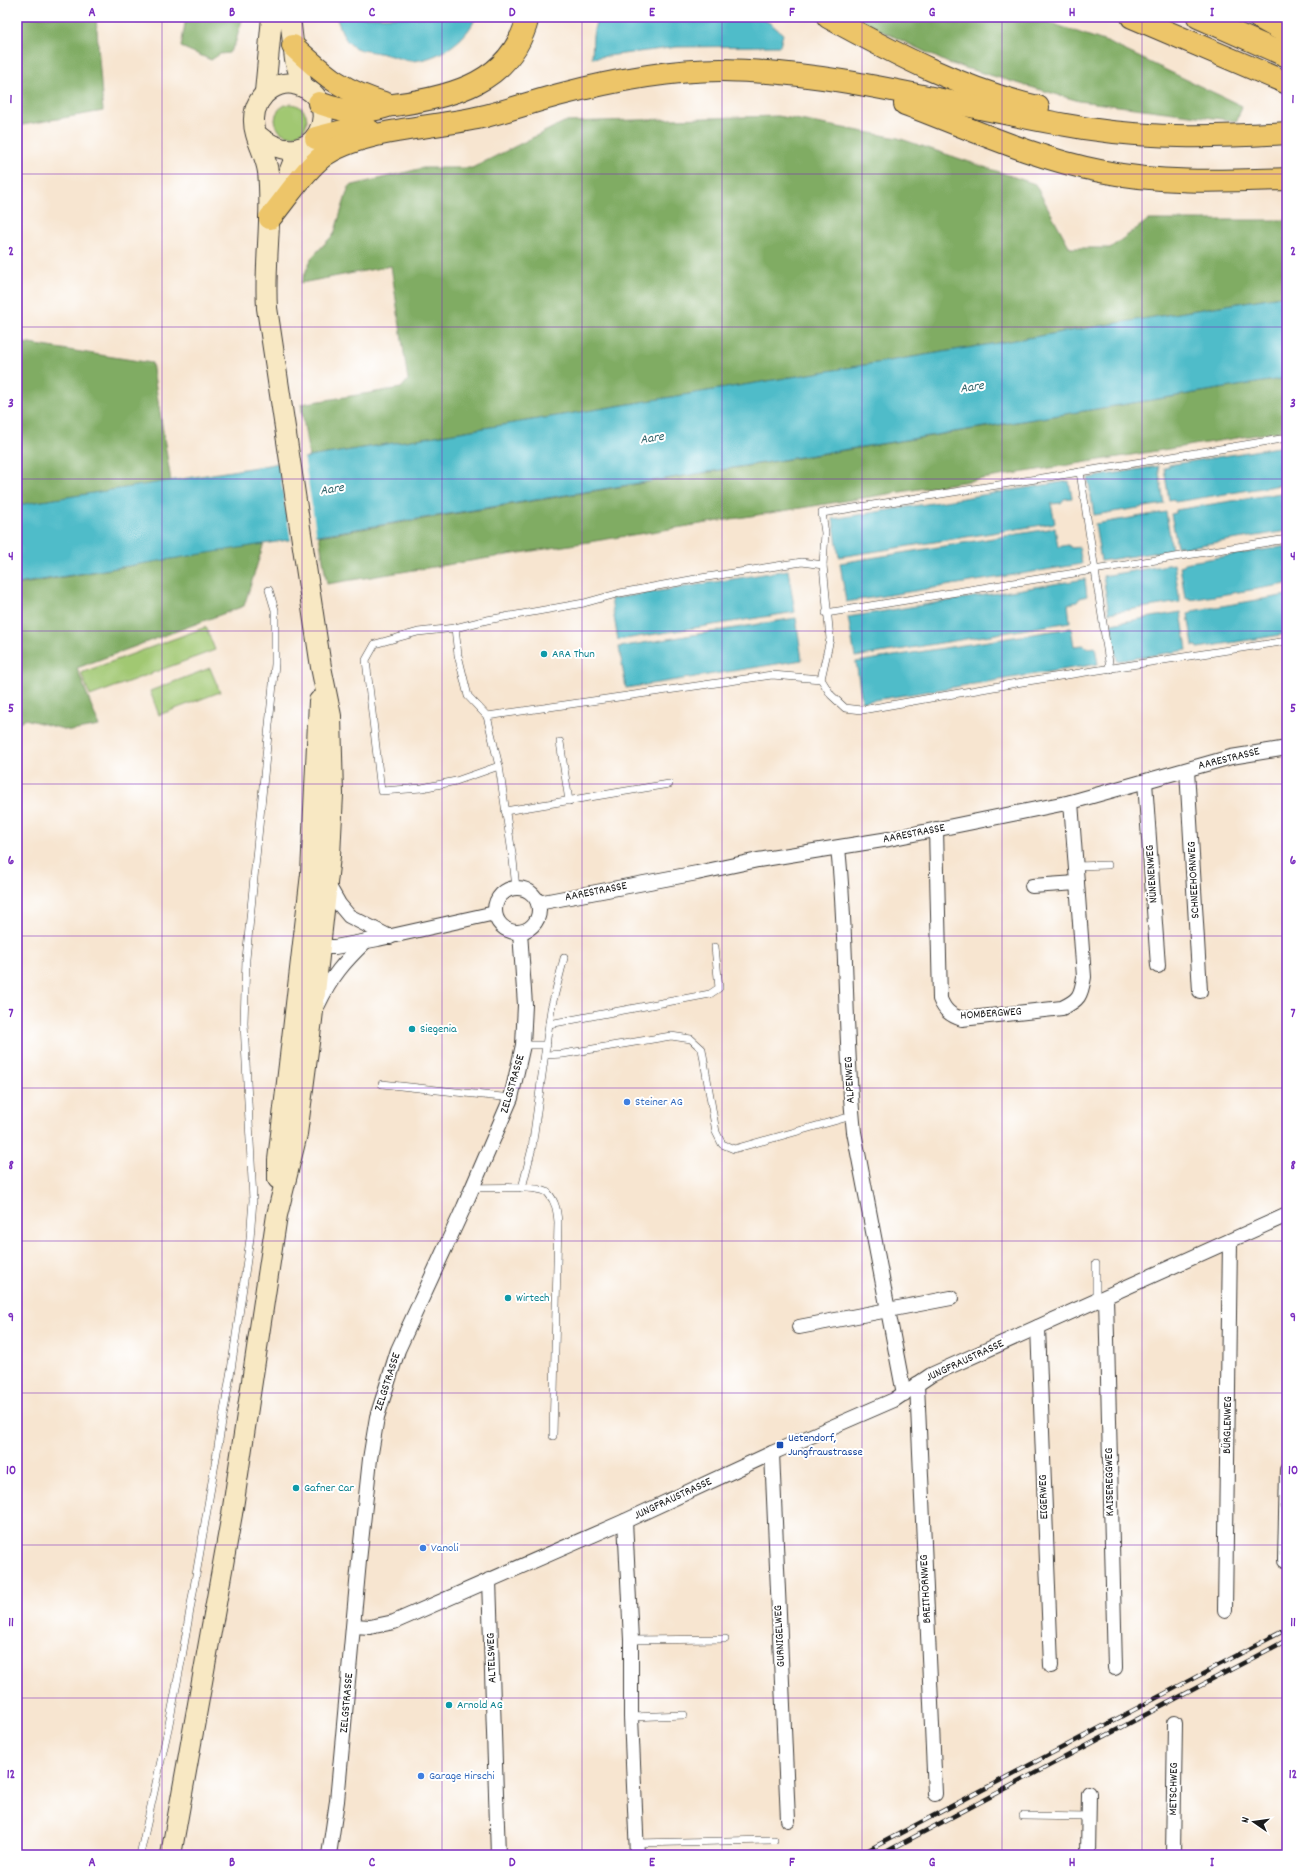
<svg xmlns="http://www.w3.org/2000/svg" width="1304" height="1872" font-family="Dekko,sans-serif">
<rect width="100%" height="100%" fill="#fff"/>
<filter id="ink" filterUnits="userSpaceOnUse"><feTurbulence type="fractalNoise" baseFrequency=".025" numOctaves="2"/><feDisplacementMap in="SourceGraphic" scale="8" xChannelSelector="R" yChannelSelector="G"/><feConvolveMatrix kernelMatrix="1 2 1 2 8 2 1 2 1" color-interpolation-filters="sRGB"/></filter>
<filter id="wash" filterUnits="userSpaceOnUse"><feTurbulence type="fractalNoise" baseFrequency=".012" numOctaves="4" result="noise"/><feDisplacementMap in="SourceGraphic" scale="16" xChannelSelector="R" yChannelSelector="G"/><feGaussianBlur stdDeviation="0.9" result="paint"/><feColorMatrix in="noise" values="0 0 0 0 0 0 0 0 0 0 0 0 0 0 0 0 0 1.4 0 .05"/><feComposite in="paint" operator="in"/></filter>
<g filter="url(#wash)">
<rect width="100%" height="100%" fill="#f7e5d0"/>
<g fill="#a1c872" stroke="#5e7247">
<circle cx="291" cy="120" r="16"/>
<polygon points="206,627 215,650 90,696 81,673"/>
<polygon points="210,668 220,692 159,715 150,691"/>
</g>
<g fill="#80ac64" stroke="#4e6440">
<polygon points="17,17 96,17 103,111 17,126"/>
<polygon points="186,17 243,17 235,44 229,53 220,54 211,60 181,47"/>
<polygon points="853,17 1033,17 1107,42 1242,106 1237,121 1079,101 948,63"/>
<polygon points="778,116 898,138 1035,184 1070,248 1110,248 1148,220 1287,220 1287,295 309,457 301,404 401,388 408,380 391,266 301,283 312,257 334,234 349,186 423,168 472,168 564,122"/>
<polygon points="17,342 152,363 171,481 17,505"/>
<polygon points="1287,378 1287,430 327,584 319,536"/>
<polygon points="264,543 244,606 77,668 99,726 71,731 25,719 17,723 17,585"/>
</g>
<g fill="#4fbcc9" stroke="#366c72">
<path d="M336,17H476C466,41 438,60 411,61C406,61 386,54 379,53C370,51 356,51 350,44C343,38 340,26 336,17Z"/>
<polygon points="597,17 758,17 770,23 783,34 780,46 677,47 592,58 593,35"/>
<polygon points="1287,295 1287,378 17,584 17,505 263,466 309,457"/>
<polygon points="1284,446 1287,466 1287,484 1175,502 1174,499 1169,500 1164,468 1169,467 1169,465"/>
<polygon points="1158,466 1164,504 1094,515 1088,478"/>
<polygon points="1069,481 1072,498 1064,499 1061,503 1051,504 1055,523 839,557 833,519"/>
<polygon points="1287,492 1287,531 1182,548 1181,545 1177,546 1171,514 1176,513 1176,510"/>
<polygon points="1166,512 1172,550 1101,561 1095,524"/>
<polygon points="1055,528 1058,547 1068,545 1072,548 1079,547 1082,564 846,602 840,563"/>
<polygon points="1287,546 1287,584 1190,600 1190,598 1185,598 1180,566 1184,565 1184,563"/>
<polygon points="1174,564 1180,602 1109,613 1103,576"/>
<polygon points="788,570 795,612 618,640 611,599"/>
<polygon points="1085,579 1087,596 1080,598 1077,602 1068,604 1070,622 855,657 848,617"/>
<polygon points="1287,595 1287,634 1198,648 1197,646 1193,646 1188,614 1192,613 1192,611"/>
<polygon points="1181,612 1187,650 1117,661 1111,624"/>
<polygon points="796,618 802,660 626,688 619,647"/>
<polygon points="1071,628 1074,646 1083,645 1088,648 1095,647 1098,664 862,702 856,662"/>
</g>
<polygon fill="#f7e5d0" points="304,456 317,538 291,541 278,461"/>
</g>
<g filter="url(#ink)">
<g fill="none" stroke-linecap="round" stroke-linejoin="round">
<defs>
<g id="lane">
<polyline points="1080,472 1287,438"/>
<polyline points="823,565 825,533 822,513 1080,472 1110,669"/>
<polyline points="826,613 1287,539"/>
<polyline points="455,628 458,655 468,696 487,716 499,766 513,860 516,888"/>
<polyline points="821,679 831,695 845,708 862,710 1028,681 1287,641"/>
<polyline points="487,716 772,675 821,679 830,639 823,565 802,562 701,578 620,593 584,603 487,620 455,628 418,632 375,644 366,660 381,791 422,788 456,781 499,766"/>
<polyline points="560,742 569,801"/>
<polyline points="505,811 669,784"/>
<polyline points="1076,866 1108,865"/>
<polyline points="549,1024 710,994 719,988 715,947"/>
<polyline points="523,1045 547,1045"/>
<polyline points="545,1055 563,1054 671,1036 691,1039 702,1049 716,1132 722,1144 734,1149 852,1116"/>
<polyline points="382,1084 511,1098"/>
<path d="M472,1188C487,1188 540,1185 548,1193C556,1202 557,1211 558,1222L553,1436"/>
<polyline points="522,1188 532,1148 551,1009 564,958"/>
<polyline points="1096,1264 1096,1301"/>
<polyline points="631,1640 725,1639"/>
<polyline points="631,1717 684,1715"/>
<polyline points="1023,1816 1089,1817"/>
<polyline points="637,1843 774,1840"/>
<polyline points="140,1855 168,1729 182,1657 231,1370 250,1239 253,1200 244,1023 246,959 275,664 275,610 269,590"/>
</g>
<g id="street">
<polyline points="1187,770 1200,991"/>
<polyline points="1145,782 1158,966"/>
<path d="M936,829L940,999C945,1011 950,1015 962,1019L1062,1008C1079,1000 1081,996 1084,977L1071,802"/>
<path d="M838,848C848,942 844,1038 854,1132L904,1394"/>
<polyline points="327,883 339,904 349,916 390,937"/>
<polyline points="1032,886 1077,883"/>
<circle cx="517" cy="910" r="22"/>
<polyline points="538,903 697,873 758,860 889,839 1071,802 1231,757 1287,748"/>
<polyline points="311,947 335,947 378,939 495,913"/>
<path d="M318,1005C331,977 344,962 366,941"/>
<polyline points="1106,1297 1115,1668"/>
<polyline points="799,1327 951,1298"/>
<polyline points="1038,1327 1051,1666"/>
<polyline points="917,1384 935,1794"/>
<polyline points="772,1453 788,1820"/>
<polyline points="625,1521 631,1640 631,1717 637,1855"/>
<polyline points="1285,1560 1287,1470"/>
<polyline points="489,1580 498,1855"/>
<polyline points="1225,1610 1230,1241"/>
<polyline points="354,1626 370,1627 394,1622 625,1521 772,1453 894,1400 931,1375 1287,1215"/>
<polyline points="329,1855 337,1801 359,1561 370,1459 377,1417 398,1350 464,1207 511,1098 523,1045 525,1005 520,932"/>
<polyline points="1088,1855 1089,1793"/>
<polyline points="1173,1855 1175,1723"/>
</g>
<g id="secondary">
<polyline points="290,17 295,60 303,87"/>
<polyline points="265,92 272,17"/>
<polyline points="277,203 292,165 300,148"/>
<polyline points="278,1179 278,1160 311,874 319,701"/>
<path d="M171,1855L232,1514L277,1215L297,1134L312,1020L330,856L333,794L331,716L321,667L267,308C264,262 273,217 268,172C266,154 253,137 254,119C254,107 261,95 271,89C279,84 288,82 297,85C350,100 313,183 256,134"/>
</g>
<g id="highway">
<path d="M828,17C895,54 964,90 1038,107"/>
<polyline points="1132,17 1287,83"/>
<polyline points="1198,17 1287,56"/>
<polyline points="1258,17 1287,33"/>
<path d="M293,46C327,77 342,91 387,104"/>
<path d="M319,103C338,110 357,114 376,109C383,108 388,105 394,105C453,97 512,82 528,17"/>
<path d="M905,104C969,128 1033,158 1100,171C1162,184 1224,181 1287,179"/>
<polyline points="316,138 347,130 370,131"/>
<path d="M270,218C286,199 303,172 322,157C359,129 435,128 481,117C507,111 532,102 558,95C611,81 667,70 721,70C846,71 967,110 1090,129C1155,139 1221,137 1287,133"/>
</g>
</defs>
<use href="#lane" stroke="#3d3a37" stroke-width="8"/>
<use href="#street" stroke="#3d3a37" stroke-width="16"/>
<use href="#secondary" stroke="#3d3a37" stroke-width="22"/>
<use href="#highway" stroke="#3d3a37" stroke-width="24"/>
<use href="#lane" stroke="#fff" stroke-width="7"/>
<use href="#street" stroke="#fff" stroke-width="14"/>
<use href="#secondary" stroke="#f8e8c3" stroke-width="20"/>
<use href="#highway" stroke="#edc569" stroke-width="22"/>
<defs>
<g id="rail">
<polyline points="859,1855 1287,1629"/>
<polyline points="880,1855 1287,1640"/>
</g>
</defs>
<use href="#rail" stroke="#1c1c1c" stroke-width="4.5"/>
<use href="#rail" stroke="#fff" stroke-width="3" stroke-dasharray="9" stroke-linecap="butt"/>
</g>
</g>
<path fill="none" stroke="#7b2cbf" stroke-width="1" stroke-opacity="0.55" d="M162,17V1855M302,17V1855M442,17V1855M582,17V1855M722,17V1855M862,17V1855M1002,17V1855M1142,17V1855M17,174H1287M17,327H1287M17,479H1287M17,631H1287M17,784H1287M17,936H1287M17,1088H1287M17,1241H1287M17,1393H1287M17,1545H1287M17,1698H1287"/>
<g fill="#0f9aa8" stroke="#fff" stroke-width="1.5">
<circle cx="544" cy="654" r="4"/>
<circle cx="412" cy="1029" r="4"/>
<circle cx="508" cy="1298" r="4"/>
<circle cx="296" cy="1488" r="4"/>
<circle cx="449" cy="1705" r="4"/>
</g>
<g fill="#3f7fe0" stroke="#fff" stroke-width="1.5">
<circle cx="627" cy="1102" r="4"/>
<circle cx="423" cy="1548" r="4"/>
<circle cx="421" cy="1776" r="4"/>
</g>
<rect fill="#1a4fb4" stroke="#fff" stroke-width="1.5" x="776" y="1441" width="8" height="8" rx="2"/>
<g text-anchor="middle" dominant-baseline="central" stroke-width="4" stroke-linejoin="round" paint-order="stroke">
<g font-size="12" fill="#0d838f" stroke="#fff" text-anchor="start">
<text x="552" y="654">ARA Thun</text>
<text x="420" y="1029">Siegenia</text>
<text x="516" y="1298">Wirtech</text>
<text x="304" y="1488">Gafner Car</text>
<text x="457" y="1705">Arnold AG</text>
</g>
<g font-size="12" fill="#1c1c1c" stroke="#fff">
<text transform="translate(1229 759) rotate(-14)">AARESTRASSE</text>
<text transform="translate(914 834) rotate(-11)">AARESTRASSE</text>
<text transform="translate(1152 874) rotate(-94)">NÜNENENWEG</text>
<text transform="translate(1194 880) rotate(-93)">SCHNEEHORNWEG</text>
<text transform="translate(596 892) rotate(-11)">AARESTRASSE</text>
<text transform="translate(991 1014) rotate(-4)">HOMBERGWEG</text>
<text transform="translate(850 1080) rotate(-93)">ALPENWEG</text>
<text transform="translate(513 1084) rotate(-74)">ZELGSTRASSE</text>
<text transform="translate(965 1361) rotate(-25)">JUNGFRAUSTRASSE</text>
<text transform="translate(388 1382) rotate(-72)">ZELGSTRASSE</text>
<text transform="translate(1228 1425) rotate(-89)">BÜRGLENWEG</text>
<text transform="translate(1110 1482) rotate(-91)">KAISEREGGWEG</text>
<text transform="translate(1044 1497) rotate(-92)">EIGERWEG</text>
<text transform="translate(673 1499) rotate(-25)">JUNGFRAUSTRASSE</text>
<text transform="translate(926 1589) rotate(-93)">BREITHORNWEG</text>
<text transform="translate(780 1636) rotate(-93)">GURNIGELWEG</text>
<text transform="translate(492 1658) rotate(-92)">ALTELSWEG</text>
<text transform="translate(347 1703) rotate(-85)">ZELGSTRASSE</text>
<text transform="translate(1174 1789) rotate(-89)">METSCHWEG</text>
</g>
<g font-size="12" fill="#366cbe" stroke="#fff" text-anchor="start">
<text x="635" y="1102">Steiner AG</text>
<text x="431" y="1548">Vanoli</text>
<text x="429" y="1776">Garage Hirschi</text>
</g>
<g font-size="12" fill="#164399" stroke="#fff" text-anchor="start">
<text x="788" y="1438">Uetendorf,<tspan x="788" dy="14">Jungfraustrasse</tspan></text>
</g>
<g font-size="13" font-style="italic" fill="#33646a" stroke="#fff">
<text transform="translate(972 388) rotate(-9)">Aare</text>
<text transform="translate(652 439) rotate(-9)">Aare</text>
<text transform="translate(332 490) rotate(-9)">Aare</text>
</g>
</g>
<rect width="1304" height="1872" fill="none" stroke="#fff" stroke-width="44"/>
<g transform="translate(1254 1822) rotate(283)" stroke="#ffffff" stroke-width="3" paint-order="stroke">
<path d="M0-3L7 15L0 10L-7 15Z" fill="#1c1c1c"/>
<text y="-6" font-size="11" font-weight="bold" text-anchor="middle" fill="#1c1c1c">N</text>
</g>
<rect x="22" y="22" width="1260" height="1828" fill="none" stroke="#7b2cbf" stroke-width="1.5"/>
<g font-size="13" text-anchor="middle" font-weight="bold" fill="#7b2cbf">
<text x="92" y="16">A</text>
<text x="232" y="16">B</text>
<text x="372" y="16">C</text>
<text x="512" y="16">D</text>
<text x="652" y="16">E</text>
<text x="792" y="16">F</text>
<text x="932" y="16">G</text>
<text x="1072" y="16">H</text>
<text x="1212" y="16">I</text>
<text x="11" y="103">1</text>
<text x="1293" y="103">1</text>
<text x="11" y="255">2</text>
<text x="1293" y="255">2</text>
<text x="11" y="407">3</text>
<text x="1293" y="407">3</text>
<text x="11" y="560">4</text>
<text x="1293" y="560">4</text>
<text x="11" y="712">5</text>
<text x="1293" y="712">5</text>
<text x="11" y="864">6</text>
<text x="1293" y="864">6</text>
<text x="11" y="1017">7</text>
<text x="1293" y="1017">7</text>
<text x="11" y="1169">8</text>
<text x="1293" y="1169">8</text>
<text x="11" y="1321">9</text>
<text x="1293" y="1321">9</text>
<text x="11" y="1474">10</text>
<text x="1293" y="1474">10</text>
<text x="11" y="1626">11</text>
<text x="1293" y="1626">11</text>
<text x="11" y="1778">12</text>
<text x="1293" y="1778">12</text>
<text x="92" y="1866">A</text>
<text x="232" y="1866">B</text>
<text x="372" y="1866">C</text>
<text x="512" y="1866">D</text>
<text x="652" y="1866">E</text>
<text x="792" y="1866">F</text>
<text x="932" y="1866">G</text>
<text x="1072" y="1866">H</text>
<text x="1212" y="1866">I</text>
</g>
</svg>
